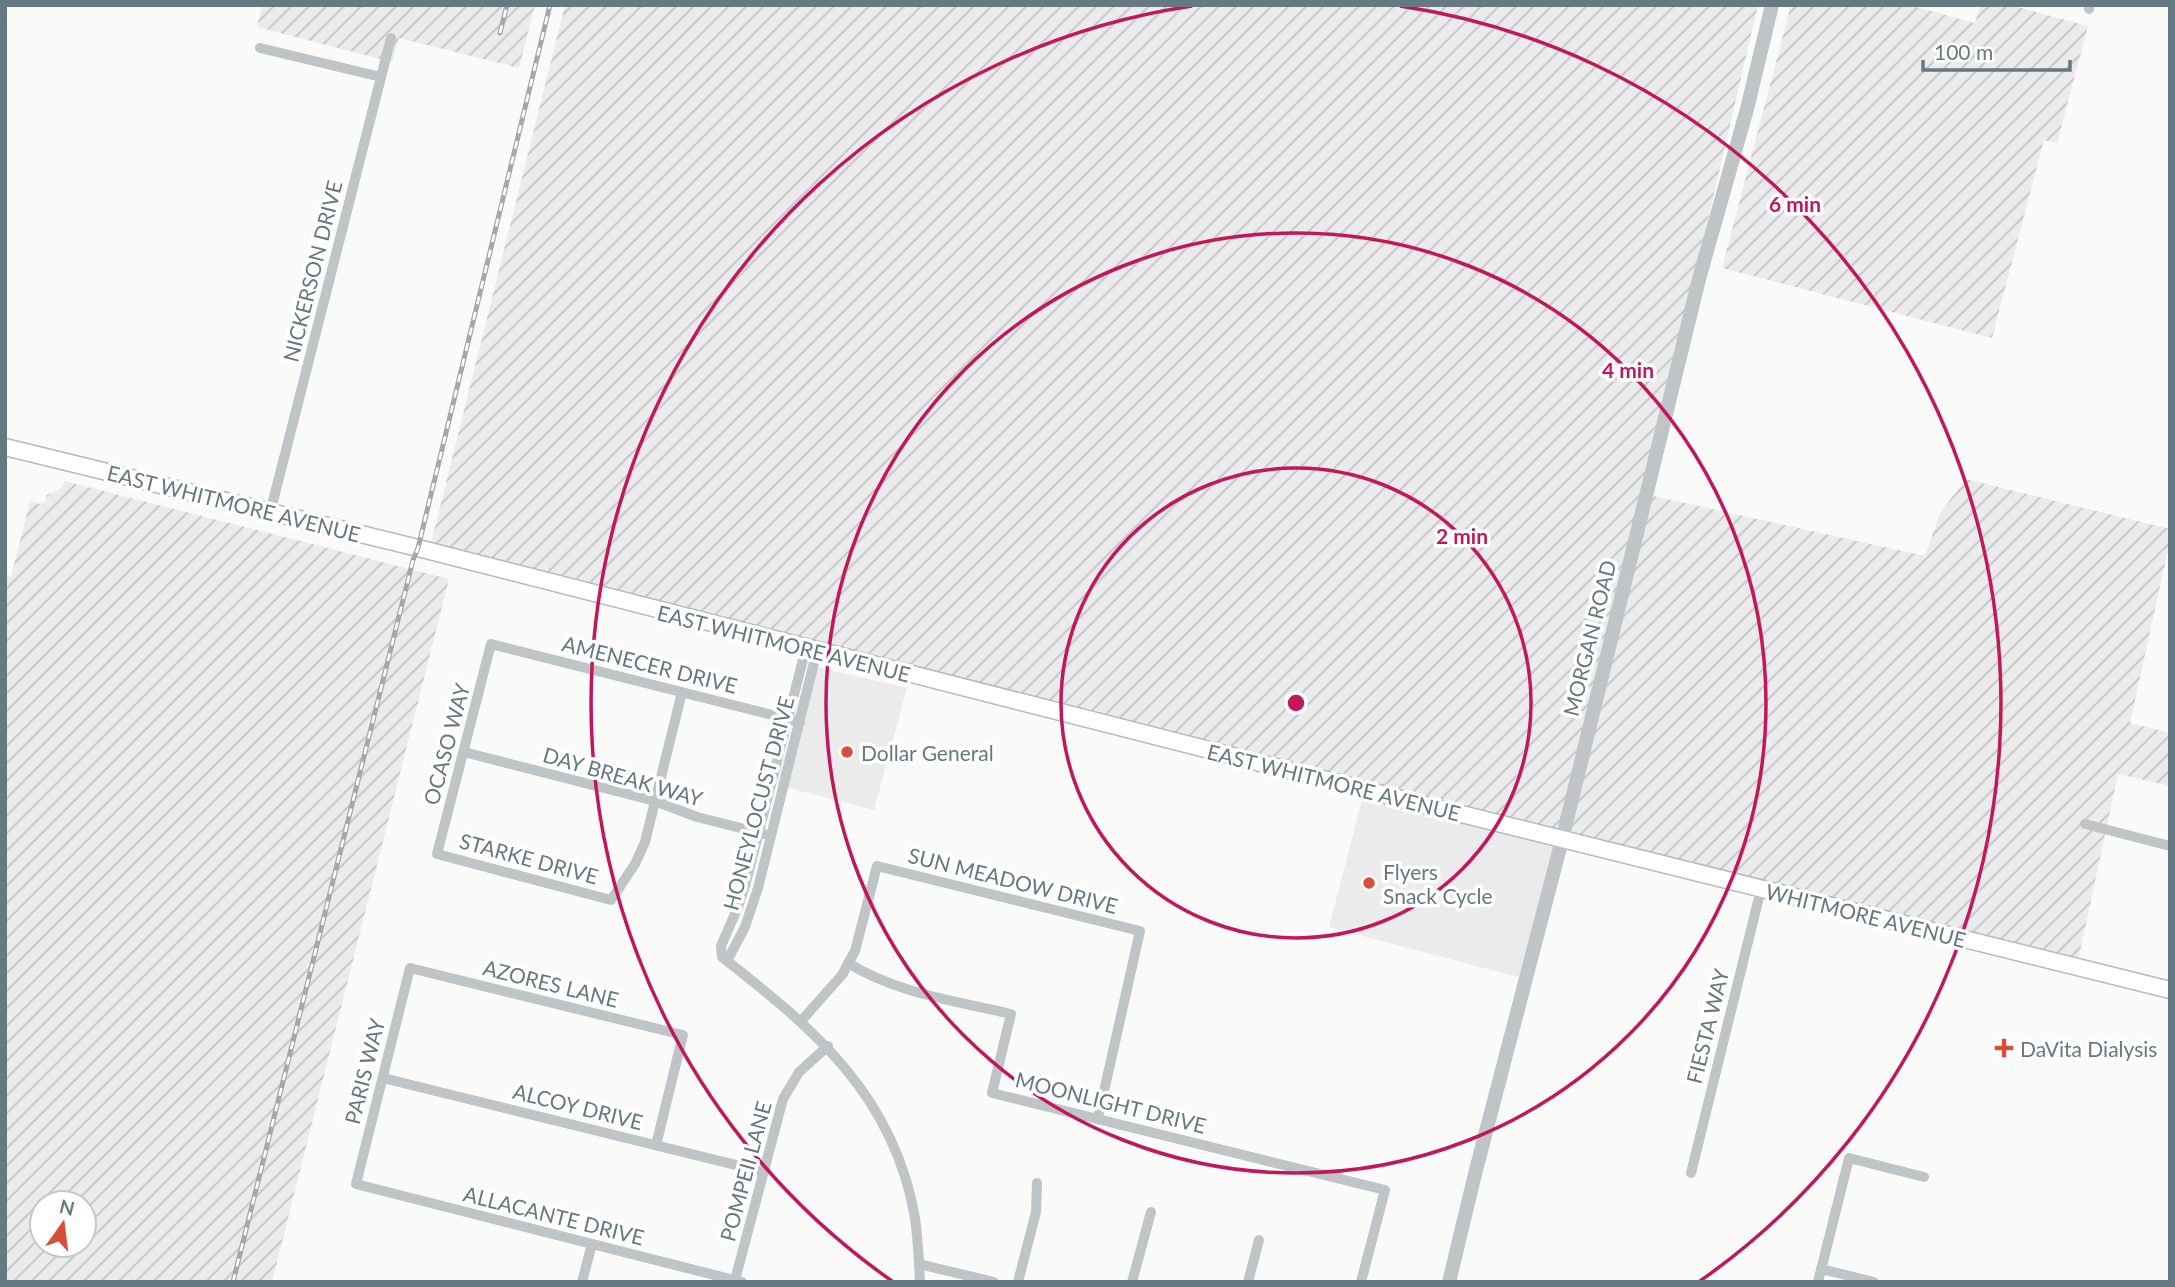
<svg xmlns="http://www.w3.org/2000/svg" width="2175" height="1287" font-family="Lato,sans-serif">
<defs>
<pattern id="industrial-furrows" width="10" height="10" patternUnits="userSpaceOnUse" patternTransform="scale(1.75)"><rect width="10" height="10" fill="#ebebeb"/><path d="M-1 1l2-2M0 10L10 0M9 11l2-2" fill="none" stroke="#c2c3c4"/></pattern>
</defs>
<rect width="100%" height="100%" fill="#fafaf8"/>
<g fill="#ebebeb">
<polygon points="808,665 907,688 874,810 777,785"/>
<polygon points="1363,796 1554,845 1525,979 1329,927"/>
</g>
<g fill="url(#industrial-furrows)" fill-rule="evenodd">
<polygon points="262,5 535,5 519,68 399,38 392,62 257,27"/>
<polygon points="565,5 1758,5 1644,494 1925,556 1940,513 1966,479 2170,529 2170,541 2130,723 2170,733 2170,786 2118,774 2076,970 985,694 431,543"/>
<polygon points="1791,5 1909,5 1975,23 1980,5 2010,5 2088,26 2057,143 2044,140 1992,338 1722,268"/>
<path d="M64,481L449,579L272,1282H5V575L11,576L30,501L40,504L45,502L47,495L62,488ZM84,1203V1245H42V1203Z"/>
</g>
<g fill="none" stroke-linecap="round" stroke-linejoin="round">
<defs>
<polyline id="secondary" points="5,447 418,548 1421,804 2170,990"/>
</defs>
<use href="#secondary" stroke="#b4babe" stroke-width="19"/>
<g stroke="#bfc4c7" stroke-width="10">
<polyline points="2089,9 2090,5"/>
<polyline points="260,48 381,77"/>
<polyline points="270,513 391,38"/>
<path d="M806,648L745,886L738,907L721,946L722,957C814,1029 894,1095 915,1218C918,1239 919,1260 920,1282"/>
<polyline points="682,692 645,842 635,864 611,900 437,854 491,644 800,722"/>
<polyline points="464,752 655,801 697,817 764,834"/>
<polyline points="2085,824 2170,846"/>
<polyline points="727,961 745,927 758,888 817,651"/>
<path d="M848,963C896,993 956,1001 1011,1014L992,1093L1385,1190L1361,1282"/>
<polyline points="801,1021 842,975 855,951 877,866 1140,931 1098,1118"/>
<polyline points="383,1078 764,1172"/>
<polyline points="656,1145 683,1035 410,968 356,1184 742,1282"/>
<polyline points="1691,1173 1761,889"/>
<polyline points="919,1264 994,1282"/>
<polyline points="1821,1269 1874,1282"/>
<polyline points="735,1280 783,1099 799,1072 828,1046"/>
<polyline points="582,1282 592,1244"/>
<polyline points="1018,1282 1036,1212 1037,1183"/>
<polyline points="1132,1282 1151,1212"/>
<polyline points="1248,1282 1259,1240"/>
<polyline points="1818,1282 1849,1158 1924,1177"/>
</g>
<polyline stroke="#bfc4c7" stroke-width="14" points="1449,1282 1475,1174 1562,840 1699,279 1747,109 1772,5"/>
<use href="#secondary" stroke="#fff" stroke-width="16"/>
<defs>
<g id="rail">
<polyline points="500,33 507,5"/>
<polyline points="233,1282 413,560 418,548 550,5"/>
</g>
</defs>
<use href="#rail" stroke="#a1a9ae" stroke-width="5"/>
<use href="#rail" stroke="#fff" stroke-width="2.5" stroke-dasharray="8" stroke-linecap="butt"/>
</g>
<g fill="none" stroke="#c2185b" stroke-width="3.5">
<circle cx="1296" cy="703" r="235"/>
<circle cx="1296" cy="703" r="470"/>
<path d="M892 1281A705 705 0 0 1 1192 6M1400 6A705 705 0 0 1 1700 1281"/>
</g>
<g fill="#d74e3a" stroke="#fff" stroke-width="2.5">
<circle cx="847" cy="752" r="7"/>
<circle cx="1369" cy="883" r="7"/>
<path d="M2000.5 1037.5h7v7h7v7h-7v7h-7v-7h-7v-7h7z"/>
</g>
<g text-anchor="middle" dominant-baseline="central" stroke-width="7" stroke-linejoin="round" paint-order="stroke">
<g font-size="21" fill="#667881" stroke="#fff">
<text transform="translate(312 271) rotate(-76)">NICKERSON DRIVE</text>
<text transform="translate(234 503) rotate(14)">EAST WHITMORE AVENUE</text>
<text transform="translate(1589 638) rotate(-76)">MORGAN ROAD</text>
<text transform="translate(784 643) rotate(14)">EAST WHITMORE AVENUE</text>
<text transform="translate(650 664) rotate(14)">AMENECER DRIVE</text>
<text transform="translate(446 744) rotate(-75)">OCASO WAY</text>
<text transform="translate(623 776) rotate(16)">DAY BREAK WAY</text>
<text transform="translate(1334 782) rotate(14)">EAST WHITMORE AVENUE</text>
<text transform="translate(758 803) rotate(-75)">HONEYLOCUST DRIVE</text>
<text transform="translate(529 858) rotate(15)">STARKE DRIVE</text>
<text transform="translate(1013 880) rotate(14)">SUN MEADOW DRIVE</text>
<text transform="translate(1866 915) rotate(14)">WHITMORE AVENUE</text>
<text transform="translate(551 983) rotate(14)">AZORES LANE</text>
<text transform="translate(1707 1026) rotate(-76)">FIESTA WAY</text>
<text transform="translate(364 1071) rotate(-76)">PARIS WAY</text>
<text transform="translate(1111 1102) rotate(14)">MOONLIGHT DRIVE</text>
<text transform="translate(578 1106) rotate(14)">ALCOY DRIVE</text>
<text transform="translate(745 1171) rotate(-75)">POMPEII LANE</text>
<text transform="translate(554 1215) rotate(14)">ALLACANTE DRIVE</text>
</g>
<g font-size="21" fill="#667881" stroke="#fff" text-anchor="start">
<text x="861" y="752">Dollar General</text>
<text x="1383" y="871">Flyers<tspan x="1383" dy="24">Snack Cycle</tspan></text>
<text x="2020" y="1048">DaVita Dialysis</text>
</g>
</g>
<circle cx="1296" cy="703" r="10" fill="#c2185b" stroke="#fff" stroke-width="3.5"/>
<g font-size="21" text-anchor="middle" font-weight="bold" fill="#c2185b" stroke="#fff" stroke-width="7" stroke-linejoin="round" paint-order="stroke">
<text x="1795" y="212">6 min</text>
<text x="1628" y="378">4 min</text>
<text x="1462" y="544">2 min</text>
</g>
<rect width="2175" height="1287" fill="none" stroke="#667881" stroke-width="14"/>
<g transform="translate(63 1224) rotate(14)"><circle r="33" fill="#ffffff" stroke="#c2c9cd" stroke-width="2"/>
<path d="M0-5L12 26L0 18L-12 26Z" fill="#d74e3a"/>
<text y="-10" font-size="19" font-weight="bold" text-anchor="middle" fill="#667881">N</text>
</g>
<path d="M1923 60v10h147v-10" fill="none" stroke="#667881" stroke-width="3.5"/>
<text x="1934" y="60" font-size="21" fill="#667881" stroke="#ffffff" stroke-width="5" paint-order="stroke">100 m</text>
</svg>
